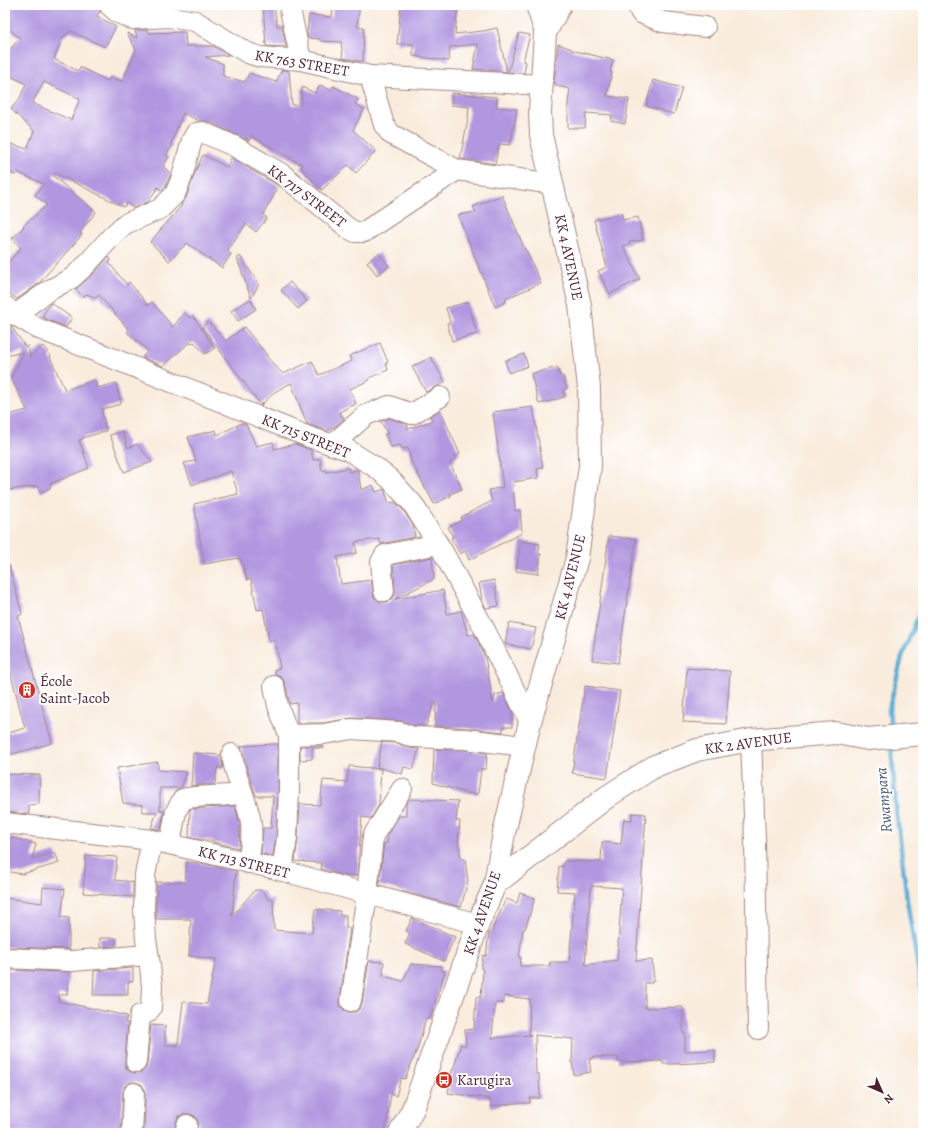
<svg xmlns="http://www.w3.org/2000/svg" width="928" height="1138" font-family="Alegreya,serif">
<rect width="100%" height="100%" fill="#fff"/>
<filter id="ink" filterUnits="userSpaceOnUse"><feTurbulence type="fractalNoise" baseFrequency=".025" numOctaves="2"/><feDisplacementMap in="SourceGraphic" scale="8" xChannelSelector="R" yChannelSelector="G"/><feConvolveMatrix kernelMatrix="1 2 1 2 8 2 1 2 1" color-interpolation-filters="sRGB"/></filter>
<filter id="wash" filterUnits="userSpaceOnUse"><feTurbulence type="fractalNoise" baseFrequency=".012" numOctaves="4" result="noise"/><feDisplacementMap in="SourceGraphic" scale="16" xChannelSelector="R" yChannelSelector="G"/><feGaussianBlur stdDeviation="0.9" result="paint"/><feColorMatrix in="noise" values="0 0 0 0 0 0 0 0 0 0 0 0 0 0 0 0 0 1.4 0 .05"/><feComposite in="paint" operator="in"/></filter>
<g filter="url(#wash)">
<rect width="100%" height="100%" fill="#f9ecdd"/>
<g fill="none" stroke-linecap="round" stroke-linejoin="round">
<g stroke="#59acd4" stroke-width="4.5">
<polyline points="891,730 889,709 902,657 923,604"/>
<polyline points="891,742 896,807 907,900 923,998"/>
</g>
</g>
<g id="blocks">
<g fill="#b196e0" fill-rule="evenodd">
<path d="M5,5H98L100,11L97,16L116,27L105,47L71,31L63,37L54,59L78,71L80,67L108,81L110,77L122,81L136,50L127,33L137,38L135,30H147L149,33L185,32L186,46H213L229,55L205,57L223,64V76L245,82L249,73L276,82L282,70L289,71L292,105H301L302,87L315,93L320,85L331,90L333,86L358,99L355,104L364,109L353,130L376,151L356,173L348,165L322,190L301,168L303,165L251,136L249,141L207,121H199L183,113L171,144L173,145L166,155L169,157L163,166L171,174L165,187L162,191L158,187L148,202L134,208L126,203L124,207L55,173L53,176L96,212L84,227L80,233L82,235L37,285L17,299L5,290V266L21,248L12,238L24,227L23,226L47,205L35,195L44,184L17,172L16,175L5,171V142L27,149L34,131L11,109L20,98L26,84L5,73V55L20,38L5,26ZM44,82L80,99L71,120L32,103Z"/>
<polygon points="263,5 274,5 277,26 282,26 286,47 266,46"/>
<polygon points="333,5 360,5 357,25 358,27 364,27 363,61 357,61 343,58 341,42 320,41 320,39 308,38 307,33 309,15 332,17"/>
<polygon points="401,5 458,5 455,34 483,31 497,28 507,72 473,69 478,44 450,47 449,61 413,56 413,44 397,44"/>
<polygon points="519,33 530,35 523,61 526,62 524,73 508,72"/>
<polygon points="558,44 572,49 571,50 613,60 610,72 612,72 607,96 629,99 625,124 611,121 612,115 586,113 585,128 568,128 568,102 570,89 556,86 556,84 554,83"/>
<polygon points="653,80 682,88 674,114 646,106"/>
<polygon points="452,93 497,97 496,107 517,109 510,145 499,144 495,164 460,159 468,119 469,107 451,105"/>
<polygon points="203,155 227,167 231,158 279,186 263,215 267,218 256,232 246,224 227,251 231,254 222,268 187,243 169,261 150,242 182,205 181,204 186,198 196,170"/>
<polygon points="502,195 525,250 526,250 541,283 505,299 506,302 495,307 458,215 476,212 473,207"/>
<polygon points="621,213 623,220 638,217 643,240 629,242 630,244 623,246 640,279 610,294 598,271 607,267 594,220"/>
<polygon points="379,253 389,266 377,275 367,262"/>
<polygon points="240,256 259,284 251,298 237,258"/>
<polygon points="109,257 111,260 109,263 127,285 129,282 148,305 152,302 173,327 184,313 190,318 193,316 215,348 205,354 194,342 191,344 190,342 163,366 143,358 143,356 148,351 127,332 129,330 99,295 96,298 87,294 83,297 76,289 93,274"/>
<polygon points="290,282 307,301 298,309 281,290"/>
<polygon points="250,299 256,309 238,321 231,311"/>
<polygon points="468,302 477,334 452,341 447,323 450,322 446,308"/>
<polygon points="51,303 72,318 66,327 48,320 42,316"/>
<polygon points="5,321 11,326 26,348 28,345 30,357 43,346 51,356 50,357 65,390 95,380 97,388 116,383 121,404 102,409 103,412 102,412 106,431 82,438 83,439 79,440 89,468 50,484 51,487 41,493 38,486 7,490 5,477 5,416 27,410 11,378 24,352 5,356"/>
<polygon points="208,322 226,341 244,327 267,355 266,356 283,374 312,361 319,375 352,361 349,356 380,343 388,362 386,363 388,370 369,378 370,380 350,389 356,404 339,412 344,419 336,426 327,431 307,424 291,383 276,391 261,405 202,327"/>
<polygon points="524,354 528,366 509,373 505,361"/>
<polygon points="431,357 445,382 426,392 412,367"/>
<polygon points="557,367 560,376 563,376 567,389 563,390 565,397 539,404 531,374"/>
<polygon points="533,407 543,468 537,469 538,478 513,482 515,511 520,510 522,533 469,560 465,551 460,554 451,538 453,537 448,527 462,520 461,517 492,501 489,490 503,487 493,412"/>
<polygon points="440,410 460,454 454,457 456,460 450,463 462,489 450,494 451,496 434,504 411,461 408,448 402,449 400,445 391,447 385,434 388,434 381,422 389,418 407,424 408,429 432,421 430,416"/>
<polygon points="242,423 246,424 256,446 273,442 274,449 295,444 311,450 313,460 320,459 322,471 326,470 326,472 349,468 349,472 358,470 361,490 373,485 376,492 384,489 389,503 395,502 403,510 413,525 415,537 381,544 379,539 355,542 357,553 337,557 341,584 371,580 374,597 380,602 386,602 391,600 395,595 395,590 393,565 432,557 434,579 395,599 443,590 447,614 461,611 468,635 474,634 476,637 485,657 493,703 495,695 503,693 512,711 512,727 503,727 503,732 466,728 435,726 436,702 434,702 426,726 415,726 400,721 352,718 323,723 297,723 297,703 290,704 285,683 282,678 276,675 274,670 280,668 275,640 269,641 263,609 257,610 251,579 247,580 240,558 204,564 194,504 238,494 231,471 192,485 184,463 196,461 188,437 216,430 217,435"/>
<polygon points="122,431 128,448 137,444 152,462 124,472 110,435"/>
<polygon points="609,536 636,539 618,663 592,660"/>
<polygon points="521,541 540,544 538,554 541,554 538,574 516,571"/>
<polygon points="9,565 22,614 18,616 52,743 5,756 5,734 25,728 5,652 5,566"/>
<polygon points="494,580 499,606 486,608 482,600 479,583"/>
<polygon points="509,623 536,628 531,649 505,644"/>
<polygon points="687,668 730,671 726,724 683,722"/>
<polygon points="585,686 620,691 607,778 572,773"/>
<polygon points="382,742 397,743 409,748 419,749 413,769 404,767 402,774 377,767"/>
<polygon points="274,744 278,744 278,790 276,837 273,856 261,854 263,828 271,828 273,796 256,796 248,772 241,746"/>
<polygon points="300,746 323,746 323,748 312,748 312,759 300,760"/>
<polygon points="434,749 464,750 487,753 486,769 481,769 478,794 466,793 433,783"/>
<polygon points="193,753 221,755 223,768 217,768 215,784 191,786"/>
<polygon points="158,762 158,770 187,772 181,788 160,788 160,810 164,811 161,830 151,828 157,812 142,812 143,805 123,803 117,768"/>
<polygon points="349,766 381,769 379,805 371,818 362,817 357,876 340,875 321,869 322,863 295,861 298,838 300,804 320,805 323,780 347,782"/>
<polygon points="5,774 40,775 39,804 29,805 29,814 5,812"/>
<polygon points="410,799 458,801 456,821 460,821 458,841 461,859 465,859 468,881 461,907 379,885 384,843 387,843 388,834 399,816 406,816 406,804"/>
<polygon points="235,806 240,824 239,848 213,842 213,840 202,840 189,837 190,809"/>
<path d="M632,813L646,814L636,961L652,960L654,981H652V983H645V1008L683,1007V1033H685V1051L715,1050V1062L673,1064H663V1061L618,1062V1057H592V1059H589L591,1072L574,1075L572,1062L573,1039L535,1035L536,1074H539L540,1098H530V1103H514L491,1107L490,1099L448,1093L452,1070H453L461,1044L466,1046L465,1030L474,1029L476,997H481L483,970L481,969L483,955L486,956L489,932H491L506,899L517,903L520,893L535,898L525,929H523L519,958H521L520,966H550V962H569L575,892L557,891L559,866L563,867L564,861L601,862L602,842L621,844L624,819L632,820ZM591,886L622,888L617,960L585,965ZM504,996L530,999L529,1034L531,1035L492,1038L495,1003H504Z"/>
<polygon points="5,836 36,844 32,859 55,852 59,863 22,874 5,871"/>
<polygon points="86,855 117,857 115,880 133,882 133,897 83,893"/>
<polygon points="187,862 205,864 236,871 232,916 255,890 260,890 264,892 268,899 273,899 274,930 312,933 315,909 340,911 339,915 346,915 346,928 350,928 340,1000 340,1006 344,1010 349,1012 356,1012 360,1008 362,1003 369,961 384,962 383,976 403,981 411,964 442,966 440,970 445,971 430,1019 426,1018 418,1047 405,1079 401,1078 396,1096 391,1094 385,1133 197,1133 198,1121 195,1116 189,1114 183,1114 178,1117 176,1122 174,1133 144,1133 145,1093 144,1088 141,1084 134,1082 129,1083 125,1086 123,1092 121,1133 91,1132 91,1133 5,1133 8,1108 6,1108 6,1102 5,1102 5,970 69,972 67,995 59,995 58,1001 127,1016 125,1023 128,1023 125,1061 125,1067 129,1071 135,1073 141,1072 146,1068 147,1063 151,1025 165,1026 165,1045 178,1045 183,1002 207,1004 216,959 189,956 191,919 156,919 156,882 185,882"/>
<polygon points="43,887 65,889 61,917 69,918 69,949 5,947 5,898 42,903"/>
<polygon points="412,918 455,937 444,961 405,944 410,933 406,931"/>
<polygon points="100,938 116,938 116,946 100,947"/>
<polygon points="133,968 133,981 128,982 128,995 93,995 94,971"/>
</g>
</g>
</g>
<g filter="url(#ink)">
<use href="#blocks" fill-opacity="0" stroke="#a28684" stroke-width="1"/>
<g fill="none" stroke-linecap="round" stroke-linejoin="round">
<defs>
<g id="minor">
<polyline points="109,5 118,13 132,19 169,17 195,21 234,45 248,53 260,57 301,60 370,76 542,85"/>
<polyline points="289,5 301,60"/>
<polyline points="536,5 545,33"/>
<polyline points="637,5 641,13 663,22 705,27"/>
<polyline points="370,76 384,125 391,134 457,170"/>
<polyline points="5,306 15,315 37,328 309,437 348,450 375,467 390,479 412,503 443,552 486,632 530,722"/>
<polyline points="15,315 48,291 72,278 85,266 113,235 125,224 160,209 175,194 182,177 192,140 196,133 202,132 234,146 282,174 348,228 355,232 364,232 457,170 553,184"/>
<polyline points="332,445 366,415 389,406 412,414 440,397"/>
<polyline points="384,591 381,562 385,555 438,544"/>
<polyline points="274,686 278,706 289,735 289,790 287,838 282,871"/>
<polyline points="289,735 324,734 351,729 399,732 413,737 465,739 524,746"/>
<polyline points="751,740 755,840 758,1029"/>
<path d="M232,754C234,774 243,791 248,810C254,827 251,846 248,863"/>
<polyline points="5,823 152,840 272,868 478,924"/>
<path d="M170,844L176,811L183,799C202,794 222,798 242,793"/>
<polyline points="5,958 72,961 148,955"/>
<polyline points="351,1001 367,894 373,836 402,789"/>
<polyline points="136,1062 140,1015 147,1013 151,1008 152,987 150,965 146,939 144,910 145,875 152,840"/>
<polyline points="132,1133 134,1093"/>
<polyline points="185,1133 187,1125"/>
</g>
<g id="major">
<polyline points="495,884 608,796 655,766 697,750 751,740 836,733 868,739 923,734"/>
<polyline points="400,1133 413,1109 478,924 495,884 504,833 530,722 577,558 590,466 589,388 580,305 541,135 540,112 545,33 560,5"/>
</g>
</defs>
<use href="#minor" stroke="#a28684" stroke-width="22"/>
<use href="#major" stroke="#a28684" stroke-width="24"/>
<use href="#minor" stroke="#fff" stroke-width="20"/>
<use href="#major" stroke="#fff" stroke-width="22"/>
</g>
</g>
<defs>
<symbol id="building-disc" viewBox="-11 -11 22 22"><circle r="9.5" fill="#c8321e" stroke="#fff"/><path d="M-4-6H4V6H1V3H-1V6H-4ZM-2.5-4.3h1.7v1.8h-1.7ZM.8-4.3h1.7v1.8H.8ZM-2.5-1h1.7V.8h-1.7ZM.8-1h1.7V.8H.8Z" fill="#fff"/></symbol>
<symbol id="bus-disc" viewBox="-11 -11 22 22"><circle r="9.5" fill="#c8321e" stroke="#fff"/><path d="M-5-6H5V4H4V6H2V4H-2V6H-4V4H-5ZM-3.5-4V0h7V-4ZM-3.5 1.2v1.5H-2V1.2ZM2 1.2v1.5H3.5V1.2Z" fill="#fff"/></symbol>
</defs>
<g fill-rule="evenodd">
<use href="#building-disc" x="17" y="680" width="20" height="20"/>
<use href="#bus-disc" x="434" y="1070" width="20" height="20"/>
</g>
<g text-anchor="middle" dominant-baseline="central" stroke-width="4" stroke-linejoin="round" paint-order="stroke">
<g font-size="15" fill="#4a1f2b" stroke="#fff">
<text transform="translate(302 63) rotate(10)">KK 763 STREET</text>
<text transform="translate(307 196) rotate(37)">KK 717 STREET</text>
<text transform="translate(569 257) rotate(78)">KK 4 AVENUE</text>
<text transform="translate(306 436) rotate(22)">KK 715 STREET</text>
<text transform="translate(570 577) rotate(-76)">KK 4 AVENUE</text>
<text transform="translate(748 743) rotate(-8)">KK 2 AVENUE</text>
<text transform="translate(244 862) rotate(14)">KK 713 STREET</text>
<text transform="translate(482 913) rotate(-71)">KK 4 AVENUE</text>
</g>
<g font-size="15" fill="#4a1f2b" stroke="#fff" text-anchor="start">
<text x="40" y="681">École<tspan x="40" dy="17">Saint-Jacob</tspan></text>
<text x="457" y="1080">Karugira</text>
</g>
<g font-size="16" font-style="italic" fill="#515e77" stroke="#fff">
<text transform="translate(884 800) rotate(-95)">Rwampara</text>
</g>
</g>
<rect width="928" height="1138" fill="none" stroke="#fff" stroke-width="20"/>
<g transform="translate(882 1092) rotate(135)" stroke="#ffffff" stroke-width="3" paint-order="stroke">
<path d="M0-3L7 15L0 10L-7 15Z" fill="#4a1f2b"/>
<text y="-6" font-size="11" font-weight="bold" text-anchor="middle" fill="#4a1f2b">N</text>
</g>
</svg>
